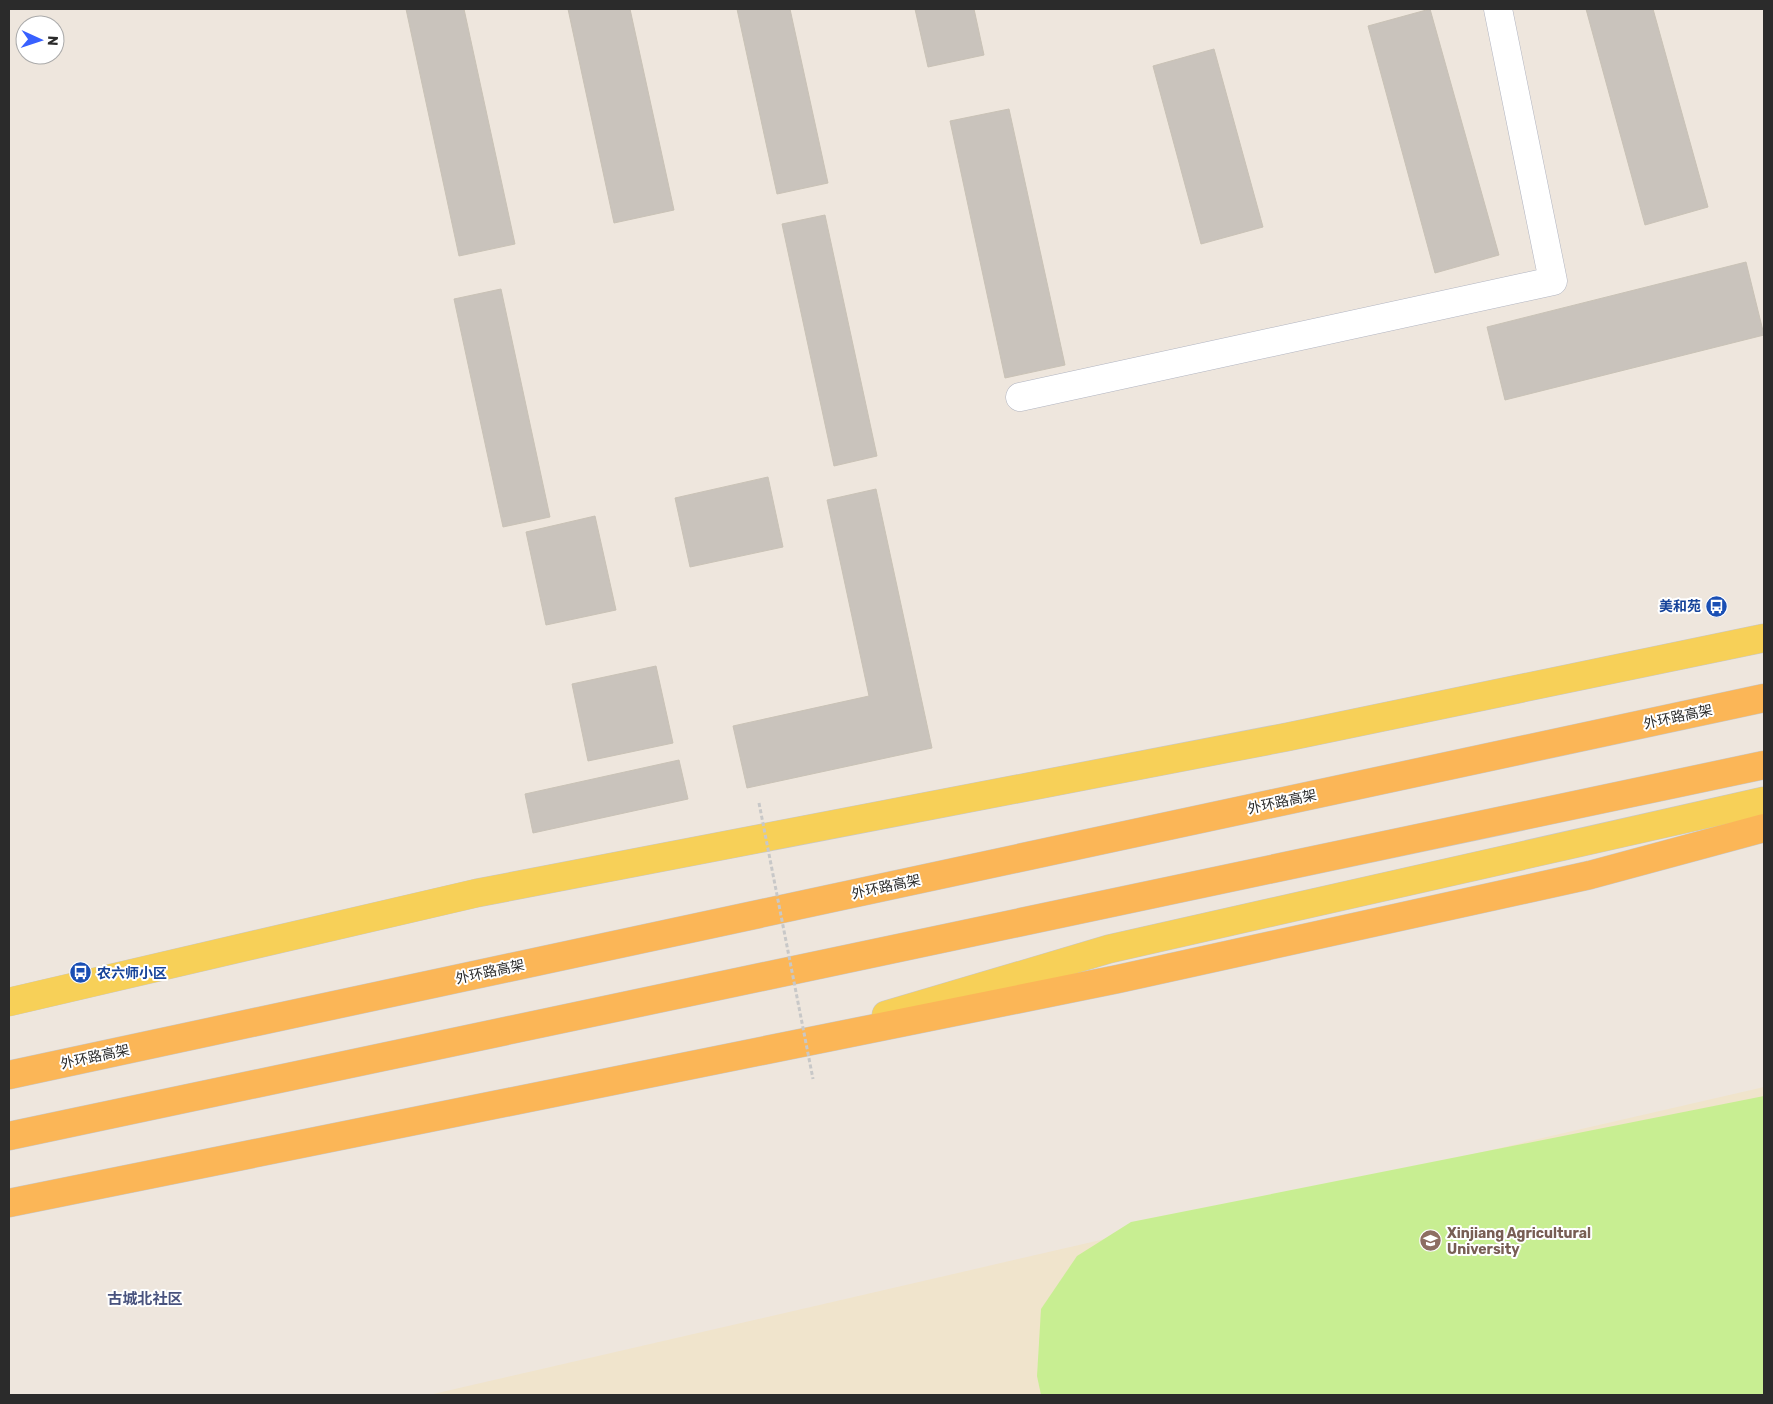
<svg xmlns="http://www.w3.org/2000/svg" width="1773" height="1404" font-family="Rubik,'Noto Sans SC',sans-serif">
<rect width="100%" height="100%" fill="#eee6dd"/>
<polygon fill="#f0e4cc" points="1764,1087 1764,1395 429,1395"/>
<polygon fill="#c8ee92" points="1764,1096 1764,1395 1041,1395 1037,1376 1041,1309 1077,1256 1131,1222"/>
<g fill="#c9c3bc" stroke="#c9c2b6">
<polygon points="406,9 464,9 515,244 459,256"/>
<polygon points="568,9 630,9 674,210 614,223"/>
<polygon points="737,9 790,9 828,183 777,194"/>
<polygon points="915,9 974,9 984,55 928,67"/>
<polygon points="1430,9 1499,255 1435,273 1368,26"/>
<polygon points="1586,9 1653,9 1708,207 1645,225"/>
<polygon points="1214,49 1263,227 1201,244 1153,66"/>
<polygon points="1009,109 1065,365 1005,378 950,121"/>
<polygon points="825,215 877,456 834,466 782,224"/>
<polygon points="1746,262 1764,335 1505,400 1487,327"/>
<polygon points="501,289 550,517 503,527 454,299"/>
<polygon points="768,477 783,547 690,567 675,498"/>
<polygon points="876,489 932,748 747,788 733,726 869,696 827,500"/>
<polygon points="595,516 616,610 546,625 526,532"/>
<polygon points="656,666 673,743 588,761 572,684"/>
<polygon points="679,760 688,799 533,833 525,794"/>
</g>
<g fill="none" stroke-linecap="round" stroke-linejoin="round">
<defs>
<polyline id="minor" points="1020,397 1553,281 1498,9"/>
<g id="primary">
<polyline points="9,1002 477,893 1287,737 1764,638"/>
<polyline points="886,1015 1109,949 1764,801"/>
</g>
<g id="trunk">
<polyline points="9,1075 1764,698"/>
<polyline points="9,1136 1764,765"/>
<polyline points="9,1203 1118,979 1590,875 1764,828"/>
</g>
</defs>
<use href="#minor" stroke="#b1b4c0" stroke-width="29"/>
<use href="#primary" stroke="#c8c8c8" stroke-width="29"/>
<use href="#trunk" stroke="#c8c8c8" stroke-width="29"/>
<use href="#minor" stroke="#fff" stroke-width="28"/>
<use href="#primary" stroke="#f7d058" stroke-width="28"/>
<use href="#trunk" stroke="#fbb657" stroke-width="28"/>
<polyline stroke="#c8c8c8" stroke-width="3" stroke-dasharray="4 2.5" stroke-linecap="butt" points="759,803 813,1079"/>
</g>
<defs>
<symbol id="bus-disc" viewBox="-11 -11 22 22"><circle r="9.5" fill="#1a4fb4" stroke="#fff"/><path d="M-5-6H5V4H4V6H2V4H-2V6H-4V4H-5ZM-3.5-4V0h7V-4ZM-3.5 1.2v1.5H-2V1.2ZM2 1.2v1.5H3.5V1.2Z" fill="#fff"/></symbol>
<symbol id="university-disc" viewBox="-11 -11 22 22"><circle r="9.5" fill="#8d6e63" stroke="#fff"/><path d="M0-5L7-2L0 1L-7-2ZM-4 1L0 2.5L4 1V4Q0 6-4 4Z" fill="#fff"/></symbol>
</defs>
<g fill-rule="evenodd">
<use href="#bus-disc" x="1704" y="594" width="25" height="25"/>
<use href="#bus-disc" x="68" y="960" width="25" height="25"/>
<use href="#university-disc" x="1418" y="1228" width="25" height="25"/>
</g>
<g text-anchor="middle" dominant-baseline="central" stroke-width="4" stroke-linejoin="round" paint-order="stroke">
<g font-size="14" font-weight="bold" fill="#164399" stroke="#fff" text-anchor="end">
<text x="1701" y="606">美和苑</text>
<text x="97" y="973" text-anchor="start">农六师小区</text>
</g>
<g font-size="14" fill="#2b2b2b" stroke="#fff">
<text transform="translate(1678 717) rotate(-12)">外环路高架</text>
<text transform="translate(1282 802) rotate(-12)">外环路高架</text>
<text transform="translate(886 887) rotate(-12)">外环路高架</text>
<text transform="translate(490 972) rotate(-12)">外环路高架</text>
<text transform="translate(95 1057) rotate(-12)">外环路高架</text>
</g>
<g font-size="14" font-weight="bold" fill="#785e54" stroke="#fff" text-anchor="start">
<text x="1447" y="1233">Xinjiang Agricultural<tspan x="1447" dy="16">University</tspan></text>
</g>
<g font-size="15" font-weight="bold" fill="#49537e" stroke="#fff">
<text x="145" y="1299">古城北社区</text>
</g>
</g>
<rect width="1773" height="1404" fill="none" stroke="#2b2b2b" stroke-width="20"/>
<g transform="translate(40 40) rotate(93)"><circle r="24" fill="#ffffff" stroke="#aaaaaa"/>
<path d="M0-4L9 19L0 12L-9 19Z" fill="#3860ff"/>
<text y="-8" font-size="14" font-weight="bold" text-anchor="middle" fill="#2b2b2b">N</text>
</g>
</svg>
